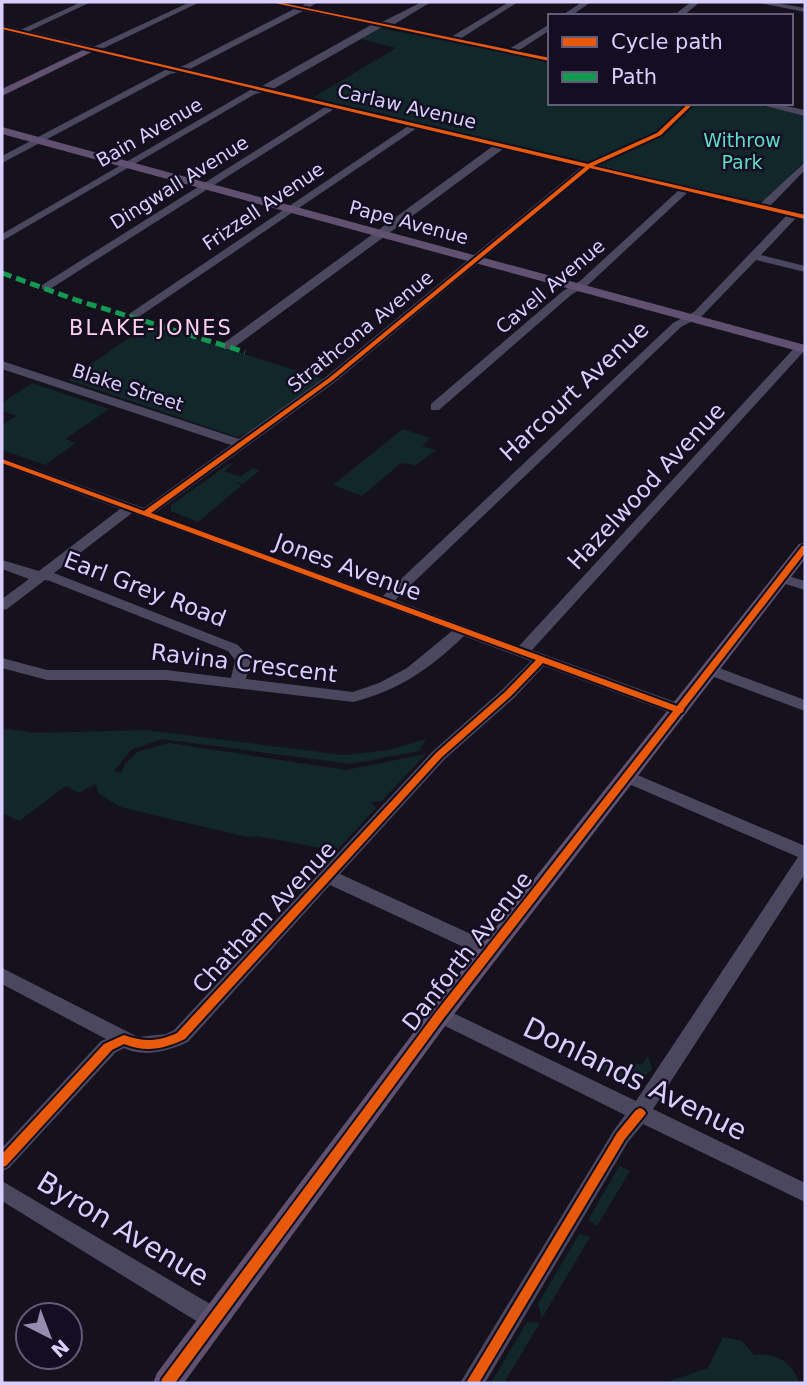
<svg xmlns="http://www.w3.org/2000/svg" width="807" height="1385" font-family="'DejaVu Sans',sans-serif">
<rect width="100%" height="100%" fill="#15121d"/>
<g fill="#122729">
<polygon points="380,28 550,62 550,103 748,103 805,115 805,160 767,200 753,202 311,99 396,48 360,39"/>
<polygon points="149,324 323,379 251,431 237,437 68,380"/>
<polygon points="32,383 109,409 65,439 76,443 45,465 2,450 2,425 16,416 2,410 2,403"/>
<polygon points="403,429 430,438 422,446 436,450 416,465 401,463 362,496 333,485"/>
<polygon points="230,463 233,464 224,471 240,477 252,468 260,470 243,484 236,482 241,486 198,522 171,511 171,505"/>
<polygon points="2,728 36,733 146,730 344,755 388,750 426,739 419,751 351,764 162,739 131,750 114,771 121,773 125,764 137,752 169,743 346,770 426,754 382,801 371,802 376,808 336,851 257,836 247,837 120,807 99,794 95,784 79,793 66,786 19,821 2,813"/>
<polygon points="648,1056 652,1069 636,1084 627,1086 600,1068 603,1063 623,1072 629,1061 642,1065"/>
<polygon points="619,1166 630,1171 597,1226 588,1220"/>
<polygon points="579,1234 590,1237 542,1318 538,1304"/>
<polygon points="527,1322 540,1323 504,1383 491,1383"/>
<path d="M723,1337L742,1341L754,1355C775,1352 793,1362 799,1383H664L708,1368Z"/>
</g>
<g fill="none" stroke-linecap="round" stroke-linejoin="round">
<g fill="#4b475e" fill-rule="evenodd">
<polygon points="81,2 91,2 23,34 16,32"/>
<path d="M190,2H200L102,49L179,67L185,65L294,9L268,2L301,6L308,2H318L310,7L382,22L422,2H431L393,25L451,37L509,2H518L460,39L509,49L550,24V30L518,51L550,57V63L382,27L273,89L761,203L805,162V170L770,206L805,214V220L796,218L761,255L805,266V272L756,260L702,316L681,327L395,600L519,646L797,345H805V350L532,650L686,706L688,710L686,714H674L544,666L514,698L445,759L340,874L497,946L499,951L497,956L490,958L483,956L330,885L188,1042C169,1051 143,1058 124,1048L115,1053L9,1168L2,1171V1148L101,1041L106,1039L2,984V968L138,1037L166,1034L174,1030L433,751L502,690L531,661L464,636C431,668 398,691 353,702L166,680H47L2,668V658L47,670H166L231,678L235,660L228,651L50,581L45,580L7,609L2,610V599L29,579L2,569V560L39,571L120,509L2,465V457L144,508L231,445L2,369V361L239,439L327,376L581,167L503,149L232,349H224V343L493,146L417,128L137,318H129V314L408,126L334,109L50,289H42V285L325,107L263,92L255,94L2,241V234L252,89L179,72L170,74L2,163V156L167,69L89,49ZM303,11L371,25L262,86L190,69ZM591,169L679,190L580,281L563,291L431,404V410H439L571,295L588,285L688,192L786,216L694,312L673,323L383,596L155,513L335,382ZM132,513L452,631L407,668L379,683L353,692L246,679L251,659L238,645L54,573Z"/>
<polygon points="582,2 591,2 571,16 561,16"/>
<polygon points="691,2 700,2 683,16 673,16"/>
<polygon points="754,2 771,2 805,8 805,12"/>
<polygon points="753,103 772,103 805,110 805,116"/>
<polygon points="781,574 805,581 805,590 776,581 774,578 776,575"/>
<polygon points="711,665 805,700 805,711 706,674 703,670"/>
<polygon points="628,771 805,846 805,874 653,1109 805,1183 805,1202 643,1124 628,1142 485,1383 460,1383 614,1130 625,1115 433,1020 430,1015 433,1010 440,1007 447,1010 636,1101 798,857 622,781 620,777 622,773"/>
<polygon points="2,1181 222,1311 225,1319 222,1327 214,1330 206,1327 2,1201"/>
</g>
<g fill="#5f516f" fill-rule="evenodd">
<polygon points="2,25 97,47 98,49 2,96 2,89 83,50 2,31"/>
<polygon points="2,127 805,345 805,353 2,134"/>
<polygon points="805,543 805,559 448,1022 184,1383 153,1383 157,1373 432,1008 799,544"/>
</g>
<polyline stroke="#139951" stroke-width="5" stroke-dasharray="10 5" stroke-linecap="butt" points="2,273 76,300 245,352"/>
<defs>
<g id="cycleway">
<polygon points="270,2 277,2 550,58 550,61"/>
<path d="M2,27L588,164L657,133L689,103H694L661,135L593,166L805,215V219L590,168L333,380L151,513L677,706L802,546H805V553L684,709L683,712L681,713L444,1018L175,1383H161L162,1379L436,1012L673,711L543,663L511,696L442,757L185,1039C164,1049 146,1053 124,1044L112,1050L6,1166L2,1167V1154L104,1044L124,1035C143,1042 158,1042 177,1033L436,753L505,692L536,660L2,463V459L144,511L329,378L585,167L2,29Z"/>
<polygon points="640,1108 644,1110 646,1113 644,1116 625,1139 479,1383 466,1383 617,1133 636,1110"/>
</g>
</defs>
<use href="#cycleway" stroke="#130e21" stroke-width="4"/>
<use href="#cycleway" fill="#e8590c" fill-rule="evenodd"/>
</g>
<g text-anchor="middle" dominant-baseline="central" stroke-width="5" stroke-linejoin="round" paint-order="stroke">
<g font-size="19" fill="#d9cffe" stroke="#130e21">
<text transform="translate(407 106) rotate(13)">Carlaw Avenue</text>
<text transform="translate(149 132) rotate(-30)">Bain Avenue</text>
<text transform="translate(179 182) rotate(-32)">Dingwall Avenue</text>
<text transform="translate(263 206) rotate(-34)">Frizzell Avenue</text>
<text transform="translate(409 222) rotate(15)">Pape Avenue</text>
<text transform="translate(550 286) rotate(-40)">Cavell Avenue</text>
<text transform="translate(360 331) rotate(-39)">Strathcona Avenue</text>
<text transform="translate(128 387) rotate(18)">Blake Street</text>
</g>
<g font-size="19" fill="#5ddcc8" stroke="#130e21">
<text x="742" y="140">Withrow<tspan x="742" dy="22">Park</tspan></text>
</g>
<g font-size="21" letter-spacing="2" fill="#fed1ea" stroke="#130e21">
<text x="151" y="328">BLAKE-JONES</text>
</g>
<g font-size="23" fill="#d9cffe" stroke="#130e21">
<text transform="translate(574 391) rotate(-43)">Harcourt Avenue</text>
<text transform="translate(646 486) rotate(-47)">Hazelwood Avenue</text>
<text transform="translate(348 567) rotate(20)">Jones Avenue</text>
<text transform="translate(145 589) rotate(21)">Earl Grey Road</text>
<text transform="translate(244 663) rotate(7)">Ravina Crescent</text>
<text transform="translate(264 917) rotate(-47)">Chatham Avenue</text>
<text transform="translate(467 951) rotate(-52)">Danforth Avenue</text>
</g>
<g font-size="28" fill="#d9cffe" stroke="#130e21">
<text transform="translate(635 1079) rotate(26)">Donlands Avenue</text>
<text transform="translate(123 1229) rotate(31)">Byron Avenue</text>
</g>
</g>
<rect width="807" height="1385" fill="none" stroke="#d9cffe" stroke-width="7"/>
<rect x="548" y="14" width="245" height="91" fill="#130e21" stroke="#625b79" stroke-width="2"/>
<rect x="562" y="37" width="35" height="10" fill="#e8590c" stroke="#625b79" stroke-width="2"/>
<text x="611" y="49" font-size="21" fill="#d9cffe">Cycle path</text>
<rect x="562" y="72" width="35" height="10" fill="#139951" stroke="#625b79" stroke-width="2"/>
<text x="611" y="84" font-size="21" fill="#d9cffe">Path</text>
<g transform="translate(49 1336) rotate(138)"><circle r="33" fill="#130e21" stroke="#625b79" stroke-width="2"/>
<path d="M0-5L12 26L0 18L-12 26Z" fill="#948daf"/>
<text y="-10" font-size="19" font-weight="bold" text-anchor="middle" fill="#d9cffe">N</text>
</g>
</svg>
